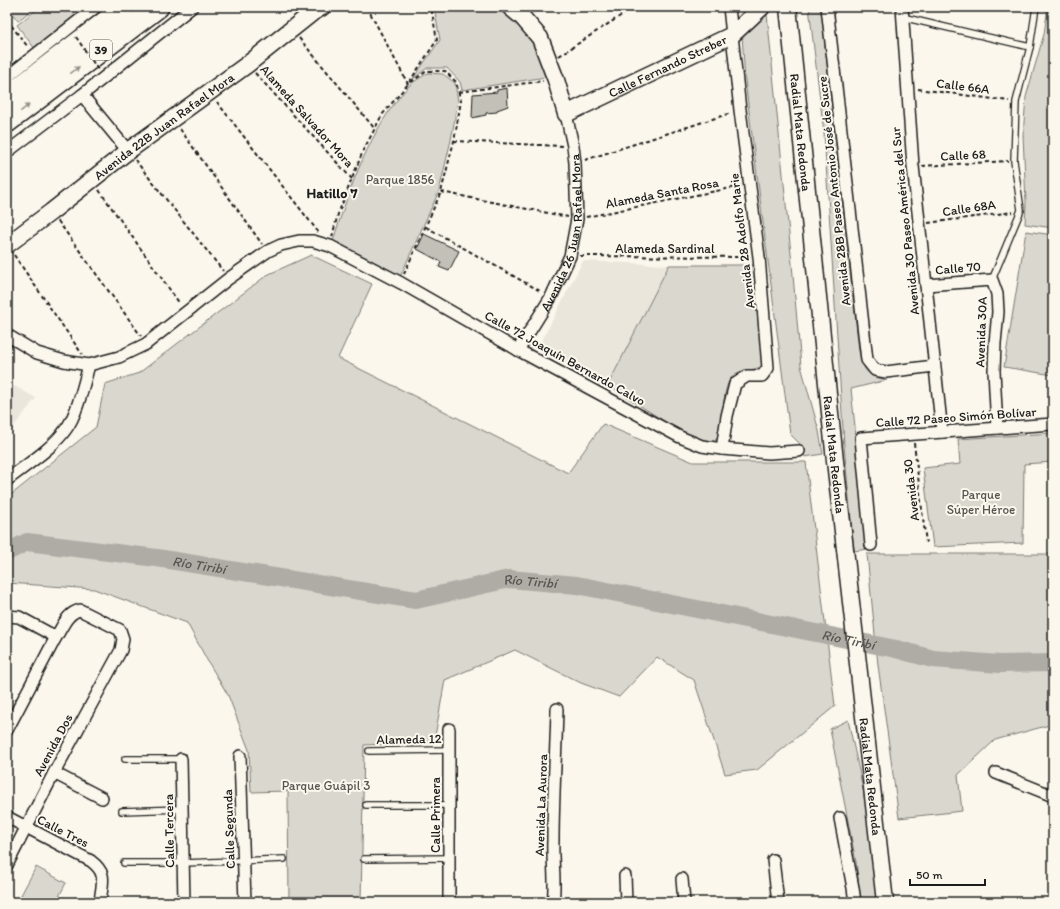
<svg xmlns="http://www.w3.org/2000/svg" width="1060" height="909" font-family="Itim,sans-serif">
<rect width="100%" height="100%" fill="#fbf7ec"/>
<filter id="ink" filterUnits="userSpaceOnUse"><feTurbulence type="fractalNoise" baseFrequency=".025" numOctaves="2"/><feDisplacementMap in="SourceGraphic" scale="8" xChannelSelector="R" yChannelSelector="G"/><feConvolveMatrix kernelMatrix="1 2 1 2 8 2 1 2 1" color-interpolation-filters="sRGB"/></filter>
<g filter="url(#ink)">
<g fill="#eae6dc">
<polygon points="583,261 669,265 608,385 538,348"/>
<polygon points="7,382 36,398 7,435"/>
</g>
<g fill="#dad7ce" stroke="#7b7a75">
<polygon points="7,7 35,7 18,21"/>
<polygon points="40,7 85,7 86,8 35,49 17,25"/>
<polygon points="434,7 500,7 501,8 520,24 533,44 546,77 462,90 460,82 447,68 427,68 412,80 440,40"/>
<path d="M809,7H821L859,351C864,371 866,376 887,380L851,389L868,549L854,551L844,445L824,133Z"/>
<polygon points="1048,7 1053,7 1053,228 1025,224 1026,203 1023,135 1026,97 1044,34"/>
<polygon points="767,14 792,264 801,366 819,431 823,454 805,457 802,446 790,434 745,80 742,35"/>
<path d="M428,73L443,74L455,83L458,101L451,140L439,191L400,277L333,241C349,189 371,127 408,87C413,81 422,77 428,73Z"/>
<polygon points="1026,231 1053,235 1053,375 1004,367"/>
<polygon points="311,255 372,284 338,358 568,473 603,424 693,462 806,462 835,706 757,770 725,774 694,680 657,657 619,697 581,683 515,650 445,680 434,742 364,745 361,902 289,902 288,791 251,792 249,750 228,695 207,660 187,623 94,589 7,583 7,498 96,427 105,384 139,373 267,275"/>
<path d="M669,265H754L764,360L762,366C754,371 744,369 735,374C718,386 728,426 714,442L699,439L678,430L608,385Z"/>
<polygon points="1052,433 1053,462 1024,464 1023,543 933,547 923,468 960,464 958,439"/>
<polygon points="1053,552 1053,724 995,740 958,775 962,811 899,818 878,665 867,554 1046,554"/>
<path d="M848,720C861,780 876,841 879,902H861L856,862L830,729Z"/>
<polygon points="36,867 66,883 56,902 33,902 21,895"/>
</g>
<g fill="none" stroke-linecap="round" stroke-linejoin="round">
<path stroke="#afaca5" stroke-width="18" id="s1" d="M7,552L27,542L157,558L416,600L509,579L577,585L896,649L933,659L1000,664L1053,663"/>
</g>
<g fill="#c3c0b8" stroke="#1c1c1c">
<polygon points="507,88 508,106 497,110 497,112 486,113 486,115 472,118 473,94 497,92 497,90"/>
<polygon points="424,234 459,251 449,271 439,267 441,262 417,249"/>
</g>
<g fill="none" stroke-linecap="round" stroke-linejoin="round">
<defs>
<g id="lane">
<polyline points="902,17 1030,47"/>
<polyline points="992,280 1021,210 1014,161 1016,102 1030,47 1036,7"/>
<polyline points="369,751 449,750"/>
<polyline points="125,759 181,759"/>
<polyline points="366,805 449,805"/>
<polyline points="122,811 182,809"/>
<polyline points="364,859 449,858"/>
<polyline points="124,863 184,863 284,859"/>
</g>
<g id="street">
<polyline points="827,7 867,360 875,370 886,372 934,366"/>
<polyline points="902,7 913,166 942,432"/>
<polyline points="7,77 96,7"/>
<polyline points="82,95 128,151"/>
<polyline points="7,152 82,95 192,7"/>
<polyline points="926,285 992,280 997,294 998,312 995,343 994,371 997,428"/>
<polyline points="7,335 37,353 64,361 89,365 119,357 146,344 228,279 268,251 281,245 299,241 313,241 330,246 401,283 518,350 680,437 702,446 722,449 769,453 799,451"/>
<path id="s2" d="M518,350L551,297L570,256L577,219L575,163L573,146L566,114"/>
<polyline points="722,449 727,416 735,384 747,376 762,376 768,368 759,257 740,110 729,7"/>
<path d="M7,480C26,465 52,449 66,429C77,415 84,383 89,365"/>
<polyline points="871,545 861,438 1053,424"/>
<path d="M7,616L19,617L56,637C63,626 67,613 80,610L120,630L123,639L121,650L54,773L7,865"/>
<polyline points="449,729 449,902"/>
<polyline points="7,730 56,637"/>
<polyline points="240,756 245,902"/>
<polyline points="181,759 184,902"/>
<polyline points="54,773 102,798"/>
<polyline points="996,773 1053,796"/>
<path d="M7,817L91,861C108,874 102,882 100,902"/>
<polyline points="840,818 853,888 855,902"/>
<polyline points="773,860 778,902"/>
<polyline points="625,876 626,902"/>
<polyline points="682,879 684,902"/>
<path d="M553,902C556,882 552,861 553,841C553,797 556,753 557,709"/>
</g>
<g id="secondary">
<path id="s3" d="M510,7L523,18L540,38L556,80L566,114L732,35L762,7"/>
<path id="s4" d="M788,7L835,461L885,902"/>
<path id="s5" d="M7,245L51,212L128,151L248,64L312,13L322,7"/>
</g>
<g id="highway">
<polyline points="7,97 125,7"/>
<polyline points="7,122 158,7"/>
</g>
</defs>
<use href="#lane" stroke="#1c1c1c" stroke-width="8"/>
<use href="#street" stroke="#1c1c1c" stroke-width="14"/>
<use href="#secondary" stroke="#1c1c1c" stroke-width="19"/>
<use href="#highway" stroke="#1c1c1c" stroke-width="24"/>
<g stroke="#1c1c1c" stroke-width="2" stroke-dasharray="4 3" stroke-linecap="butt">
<polyline points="367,7 408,84"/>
<polyline points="7,20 28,47"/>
<polyline points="299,38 375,129"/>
<polyline points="559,56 634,7"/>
<polyline points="255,73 352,179"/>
<polyline points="918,89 1009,101"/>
<polyline points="459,92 543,81"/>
<polyline points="217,102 319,233"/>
<polyline points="180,129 262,244"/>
<polyline points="454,141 562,146"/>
<polyline points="135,160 223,271"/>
<polyline points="585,160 731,113"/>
<polyline points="922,166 1008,161"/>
<polyline points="99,190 180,304"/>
<polyline points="441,192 568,217"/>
<polyline points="586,217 741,186"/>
<polyline points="58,221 141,336"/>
<polyline points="928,223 1013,212"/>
<polyline points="426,227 542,292"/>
<polyline points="332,237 338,214 363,151 382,115 408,84 437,40 431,7"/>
<polyline points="14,255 82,354"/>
<polyline points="580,256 750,257"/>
<polyline points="404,274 441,192 454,141 461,101 456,82 445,71 427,71 408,84"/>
<polyline points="914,443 926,543"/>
</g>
<use href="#lane" stroke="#fbf7ec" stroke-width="5.5"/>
<use href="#street" stroke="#fbf7ec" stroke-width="11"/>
<use href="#secondary" stroke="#fbf7ec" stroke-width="16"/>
<use href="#highway" stroke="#fbf7ec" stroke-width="21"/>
<polyline stroke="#1c1c1c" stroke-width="2" stroke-dasharray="4 3" stroke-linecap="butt" points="76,37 99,71"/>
</g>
<defs><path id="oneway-solid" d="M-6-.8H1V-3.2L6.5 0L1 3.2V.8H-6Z"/></defs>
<g fill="#97948e">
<use href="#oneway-solid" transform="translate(75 70) rotate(-37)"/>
<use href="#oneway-solid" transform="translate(25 108) rotate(-38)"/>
</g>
</g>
<g text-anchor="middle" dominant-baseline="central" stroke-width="4" stroke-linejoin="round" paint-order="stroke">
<rect fill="#fbf7ec" stroke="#5f5e5a" stroke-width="1" x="90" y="40" width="22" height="20" rx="3"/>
<g font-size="12" font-weight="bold" fill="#1c1c1c">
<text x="101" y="50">39</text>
</g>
<g font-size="13" fill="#1c1c1c" stroke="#fbf7ec">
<text stroke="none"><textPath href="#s3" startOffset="236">Calle Fernando Streber</textPath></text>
<text transform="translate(963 86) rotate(7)">Calle 66A</text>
<text transform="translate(307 116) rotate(48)">Alameda Salvador Mora</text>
<text stroke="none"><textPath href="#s5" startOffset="197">Avenida 22B Juan Rafael Mora</textPath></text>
<text stroke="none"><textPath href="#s4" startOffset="126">Radial Mata Redonda</textPath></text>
<text transform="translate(963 155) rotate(-3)">Calle 68</text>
<text transform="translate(834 191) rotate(-96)">Avenida 28B Paseo Antonio José de Sucre</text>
<text transform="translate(662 193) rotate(-11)">Alameda Santa Rosa</text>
<text transform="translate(969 208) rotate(-8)">Calle 68A</text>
<text transform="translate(905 221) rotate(-96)">Avenida 30 Paseo América del Sur</text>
<text stroke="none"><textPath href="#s2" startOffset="129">Avenida 26 Juan Rafael Mora</textPath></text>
<text transform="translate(742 241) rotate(-97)">Avenida 28 Adolfo Marie</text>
<text x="665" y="248">Alameda Sardinal</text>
<text transform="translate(958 268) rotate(-5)">Calle 70</text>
<text transform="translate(981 332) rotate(-88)">Avenida 30A</text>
<text transform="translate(565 358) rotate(29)">Calle 72 Joaquín Bernardo Calvo</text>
<text transform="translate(956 417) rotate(-4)">Calle 72 Paseo Simón Bolívar</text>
<text stroke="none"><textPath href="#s4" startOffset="450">Radial Mata Redonda</textPath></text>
<text transform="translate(911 490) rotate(-97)">Avenida 30</text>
<text transform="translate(409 739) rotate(-1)">Alameda 12</text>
<text transform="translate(53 745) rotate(-62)">Avenida Dos</text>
<text stroke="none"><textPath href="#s4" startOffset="774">Radial Mata Redonda</textPath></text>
<text transform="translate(541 805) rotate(-88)">Avenida La Aurora</text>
<text transform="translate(435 815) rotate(-90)">Calle Primera</text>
<text transform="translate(229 829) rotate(-92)">Calle Segunda</text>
<text transform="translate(63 831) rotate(27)">Calle Tres</text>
<text transform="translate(169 831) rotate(-91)">Calle Tercera</text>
</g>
<g font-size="13" fill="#555451" stroke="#fbf7ec">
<text x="400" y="179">Parque 1856</text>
<text x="981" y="494">Parque<tspan x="981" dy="15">Súper Héroe</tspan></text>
<text x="326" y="785">Parque Guápil 3</text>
</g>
<g font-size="14" font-weight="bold" fill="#1c1c1c" stroke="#fbf7ec">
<text x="332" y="193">Hatillo 7</text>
</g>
<g font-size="14" font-style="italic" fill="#575653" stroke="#fbf7ec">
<text stroke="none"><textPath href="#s1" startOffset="196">Río Tiribí</textPath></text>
<text stroke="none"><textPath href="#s1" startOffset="532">Río Tiribí</textPath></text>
<text stroke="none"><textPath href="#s1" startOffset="856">Río Tiribí</textPath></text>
</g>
</g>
<rect width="1060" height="909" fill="none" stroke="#fbf7ec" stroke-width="24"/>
<rect x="12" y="12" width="1036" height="885" fill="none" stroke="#1c1c1c" stroke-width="1.5" filter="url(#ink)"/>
<path d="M910 879v6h75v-6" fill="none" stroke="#1c1c1c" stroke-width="2"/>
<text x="916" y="879" font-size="12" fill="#1c1c1c" stroke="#fbf7ec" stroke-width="3" paint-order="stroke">50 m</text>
</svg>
